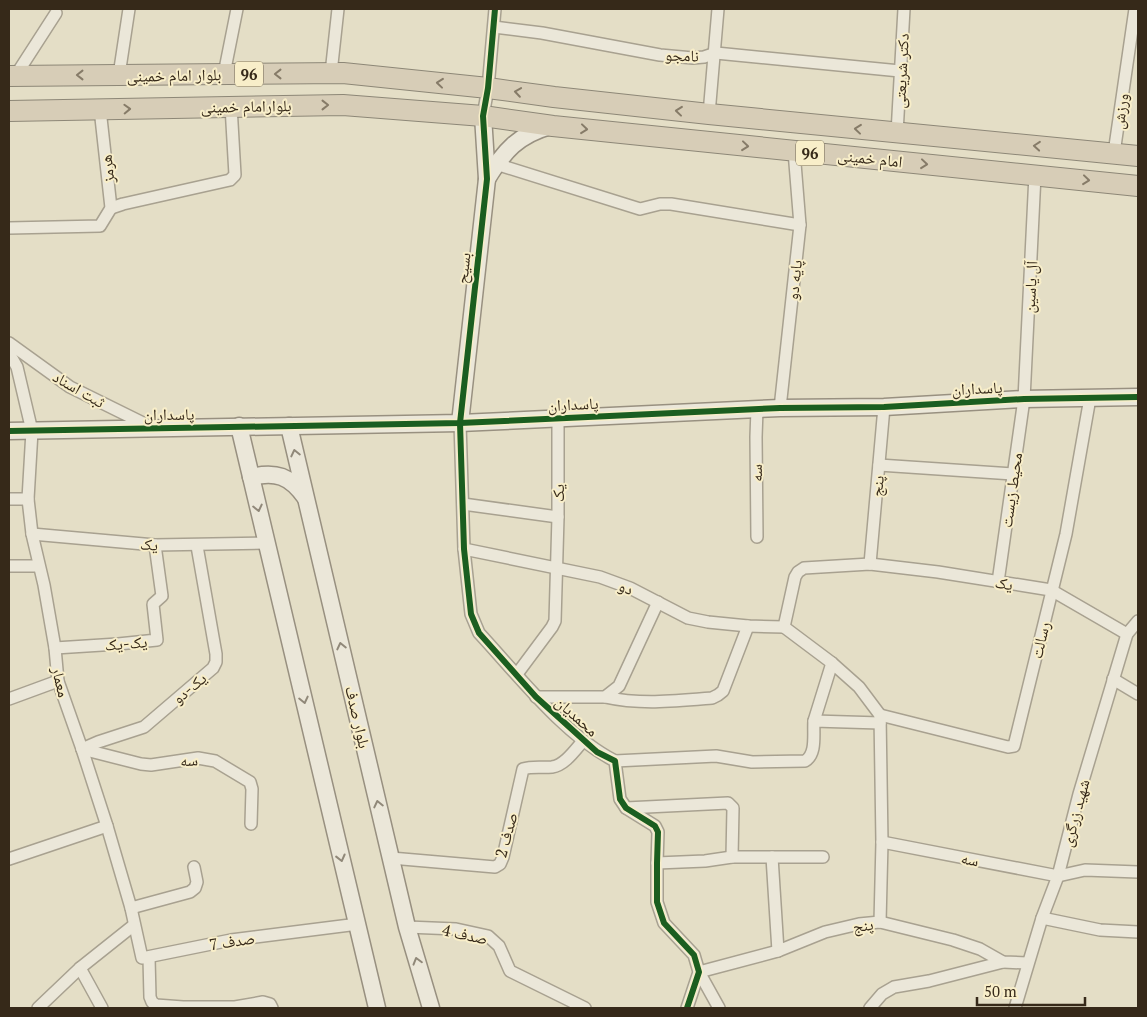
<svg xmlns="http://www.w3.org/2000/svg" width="1147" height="1017" font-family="'PT Serif','Noto Naskh Arabic',serif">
<rect width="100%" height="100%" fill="#e4dec6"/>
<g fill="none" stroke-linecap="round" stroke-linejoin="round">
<defs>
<g id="street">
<polyline points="494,27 542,33 660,55 693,58 704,57 716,53 900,71"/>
<polyline points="331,73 338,9"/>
<polyline points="224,74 237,9"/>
<polyline points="16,75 56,13"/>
<polyline points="119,75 129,9"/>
<polyline points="709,114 718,9"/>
<polyline points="483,116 488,88 495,9"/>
<polyline points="897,133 904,9"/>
<polyline points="1114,153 1135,9"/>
<polyline points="496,164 640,209 660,204 671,204 800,225"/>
<polyline points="111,208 123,204 230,180 235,175 231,106"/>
<polyline points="9,228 100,226 111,208 100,109"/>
<polyline points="9,343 70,387 151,427"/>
<polyline points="9,353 17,367 32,431 28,499 32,534 44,585 55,648 58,681 82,749 107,826 131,908 142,958 231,940 358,924"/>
<polyline points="780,408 800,225 794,151"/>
<path d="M460,423L464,549L471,614L479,633C518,675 564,735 615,761L620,799L626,808L655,826L658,832L657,863V902L664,923L694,955L699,972L687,1008"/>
<polyline points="879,465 1013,474"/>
<polyline points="9,499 28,499"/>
<polyline points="463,504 558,517"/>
<polyline points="32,534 155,545 266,543"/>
<polyline points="757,537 756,437 757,409"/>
<polyline points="464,549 600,577 630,588 688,618 708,622 748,626 784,627"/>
<polyline points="870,564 884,407"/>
<polyline points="9,566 38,566"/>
<polyline points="998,582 1024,399 1035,175"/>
<polyline points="55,648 118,644 157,640 153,604 162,596 155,545"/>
<polyline points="517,674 552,627 555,621 558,517 558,418"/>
<polyline points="1113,679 1138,694"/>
<polyline points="536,697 605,697 619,686 658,602"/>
<path d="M605,697C640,705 677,701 712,698L718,695L723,691L748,626"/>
<polyline points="9,699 58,681"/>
<polyline points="880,715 1008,747 1014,746 1066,534 1090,398"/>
<polyline points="814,721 832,663"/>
<polyline points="82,749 98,742 144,727 213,668 216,662 216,654 197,546"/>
<polyline points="82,749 141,764 151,765 198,758 215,761 250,782 252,789 251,824"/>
<path d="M615,761L716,756L752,762L805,761C817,754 813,734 814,721L880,723"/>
<polyline points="626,808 728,803 733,808 732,857"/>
<polyline points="882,842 1058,876 1085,870 1138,872"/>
<polyline points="772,857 778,951"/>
<path d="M391,858L495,867L500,864L503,857L523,769C532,766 542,768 552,767C565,765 575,750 583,741"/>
<polyline points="9,859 107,826"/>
<polyline points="657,863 705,861 732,857 823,857"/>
<polyline points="131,908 190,892 195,888 197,882 194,867"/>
<polyline points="1042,918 1100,930 1138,932"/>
<polyline points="880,922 882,842 880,715 859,687 832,663 784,627 795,577 798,572 804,568 870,564 938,572 1051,590 1127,634"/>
<polyline points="407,927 456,929 488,936 499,946 510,971 585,1008"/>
<polyline points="149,958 150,997 152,1002 156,1005 183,1007 235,1007 263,1002 270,1004 272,1008"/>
<polyline points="80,968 102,1008"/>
<polyline points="38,1008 80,968 134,925"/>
<polyline points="719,1008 699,972 778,951 825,932 859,924 880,922 953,940 980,949 1003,962 1027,963"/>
<polyline points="870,1008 882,994 894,987 929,981 1003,962"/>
<polyline points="1015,1008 1042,918 1058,876 1079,794 1127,634 1138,621"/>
</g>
<g id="secondary">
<path d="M487,179C504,151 518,135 550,126"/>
<polyline points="460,423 487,179 483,116"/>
<polyline points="239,426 377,1008"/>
<polyline points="289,426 407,927 431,1008"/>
<polyline points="9,431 460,423 780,408 884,407 1024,399 1138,397"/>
<path d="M251,477C276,471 290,476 305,497"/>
</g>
<g id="highway">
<polyline points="9,76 343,73 488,88 554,97 709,114 1138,156"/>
<polyline points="9,111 343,105 483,116 553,126 1138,186"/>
</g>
</defs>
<use href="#street" stroke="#a8a190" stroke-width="14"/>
<use href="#secondary" stroke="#989080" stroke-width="19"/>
<use href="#highway" stroke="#8d8777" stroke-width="22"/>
<use href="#street" stroke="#ebe7d9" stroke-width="11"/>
<use href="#secondary" stroke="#ebe7d9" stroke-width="16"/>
<use href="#highway" stroke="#d7cdb7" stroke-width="20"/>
<defs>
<g id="cycleway">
<polyline points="495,9 488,88 483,116 487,179 460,423 464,549 471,614 479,633 536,697 597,752 615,761 620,799 626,808 655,826 658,832 657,863 657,902 664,923 694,955 699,972 687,1008"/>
<polyline points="9,431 460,423 780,408 884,407 1024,399 1138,397"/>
</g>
</defs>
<use href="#cycleway" stroke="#f8eec9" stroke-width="9"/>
<use href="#cycleway" stroke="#1b5e20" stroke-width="6"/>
</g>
<defs><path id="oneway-chevron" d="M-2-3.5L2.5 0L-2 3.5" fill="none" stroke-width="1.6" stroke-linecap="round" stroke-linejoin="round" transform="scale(1.25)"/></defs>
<g stroke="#867b68">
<use href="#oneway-chevron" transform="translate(278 74) rotate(180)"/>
<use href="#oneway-chevron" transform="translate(80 75) rotate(-180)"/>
<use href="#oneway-chevron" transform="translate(440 83) rotate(-174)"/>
<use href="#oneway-chevron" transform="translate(518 92) rotate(-172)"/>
<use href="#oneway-chevron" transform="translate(325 105)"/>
<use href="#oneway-chevron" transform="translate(127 109) rotate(-2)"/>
<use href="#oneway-chevron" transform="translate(679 111) rotate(-174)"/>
<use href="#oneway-chevron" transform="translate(584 129) rotate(6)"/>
<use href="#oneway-chevron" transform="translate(858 129) rotate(-174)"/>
<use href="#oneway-chevron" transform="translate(745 146) rotate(6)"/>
<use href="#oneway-chevron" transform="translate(1037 146) rotate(-175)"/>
<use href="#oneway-chevron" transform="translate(924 164) rotate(6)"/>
<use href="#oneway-chevron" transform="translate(1086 180) rotate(6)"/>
</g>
<g stroke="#908879">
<use href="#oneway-chevron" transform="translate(295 453) rotate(-103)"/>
<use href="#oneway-chevron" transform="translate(258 508) rotate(77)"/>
<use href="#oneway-chevron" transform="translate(341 646) rotate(-103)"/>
<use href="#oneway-chevron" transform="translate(304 700) rotate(77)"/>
<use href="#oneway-chevron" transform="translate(378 804) rotate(-103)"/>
<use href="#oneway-chevron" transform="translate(341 858) rotate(76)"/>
<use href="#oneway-chevron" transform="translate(417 961) rotate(-106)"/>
</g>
<g text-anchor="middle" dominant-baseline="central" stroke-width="4" stroke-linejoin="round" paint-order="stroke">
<g fill="#f8eec9" stroke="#70644e" stroke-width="1">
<rect x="235" y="61.5" width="28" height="25" rx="4"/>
<rect x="796" y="140.5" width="28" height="25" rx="4"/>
</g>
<g font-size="15" font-weight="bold" fill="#362919">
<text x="249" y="74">96</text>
<text x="810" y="153">96</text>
</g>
<g font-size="16" fill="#362919" stroke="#f8eec9">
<text transform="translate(682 55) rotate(2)">نامجو</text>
<text transform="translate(901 71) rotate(-87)">دکتر شریعتی</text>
<text transform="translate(174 75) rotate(-1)">بلوار امام خمینی</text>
<text transform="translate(246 106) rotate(-1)">بلوارامام خمینی</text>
<text transform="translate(1120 111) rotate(-82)">ورزش</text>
<text transform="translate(870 158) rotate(6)">امام خمینی</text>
<text transform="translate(107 169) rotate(-96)">هرمز</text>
<text transform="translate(463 268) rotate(-84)">بسیح</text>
<text transform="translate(794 280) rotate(-84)">پایه دو</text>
<text transform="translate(1030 287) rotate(-87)">آل یاسین</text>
<text transform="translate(977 388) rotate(-3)">پاسداران</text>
<text transform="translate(79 389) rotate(30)">ثبت اسناد</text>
<text transform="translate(573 404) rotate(-3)">پاسداران</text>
<text transform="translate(169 414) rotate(-1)">پاسداران</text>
<text transform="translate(756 473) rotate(-91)">سه</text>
<text transform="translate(877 486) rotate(-85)">پنج</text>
<text transform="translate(1011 490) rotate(-82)">محیط زیست</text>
<text transform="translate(558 493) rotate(-90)">یک</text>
<text transform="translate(149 544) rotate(3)">یک</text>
<text transform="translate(1004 583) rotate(9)">یک</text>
<text transform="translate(626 587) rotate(22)">دو</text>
<text transform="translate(1040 640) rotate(-77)">رسالت</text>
<text transform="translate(126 643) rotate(-5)">یک-یک</text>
<text transform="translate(61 682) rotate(77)">معمار</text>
<text transform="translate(189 688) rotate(-40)">یک-دو</text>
<text transform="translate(577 716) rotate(42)">محمدیان</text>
<text transform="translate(358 717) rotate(77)">بلوار صدف</text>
<text transform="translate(189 760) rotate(-4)">سه</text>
<text transform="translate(1075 813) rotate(-75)">شهید زرگری</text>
<text transform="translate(506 835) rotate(-75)">صدف 2</text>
<text transform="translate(970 859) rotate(11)">سه</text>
<text transform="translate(863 925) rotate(-7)">پنج</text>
<text transform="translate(465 934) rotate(12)">صدف 4</text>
<text transform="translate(232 941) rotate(-9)">صدف 7</text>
</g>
</g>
<rect width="1147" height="1017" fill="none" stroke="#362919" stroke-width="20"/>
<path d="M977 997v8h108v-8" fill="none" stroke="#362919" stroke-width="2.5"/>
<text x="984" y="997" font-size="15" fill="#362919" stroke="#f8eec9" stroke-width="4" paint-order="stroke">50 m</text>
</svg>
